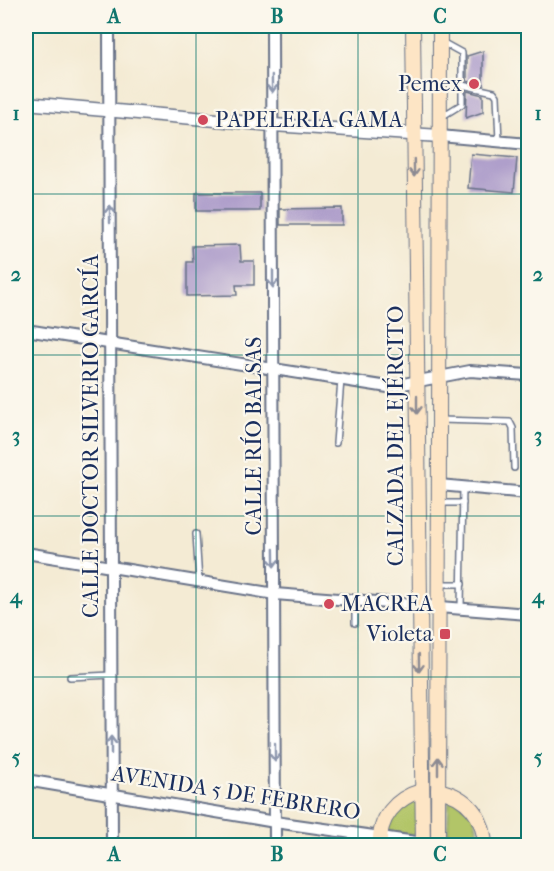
<svg xmlns="http://www.w3.org/2000/svg" width="554" height="871" font-family="'IM FELL French Canon',serif">
<rect width="100%" height="100%" fill="#fbf7ec"/>
<filter id="ink" filterUnits="userSpaceOnUse"><feTurbulence type="fractalNoise" baseFrequency=".0167" numOctaves="2"/><feDisplacementMap in="SourceGraphic" scale="12" xChannelSelector="R" yChannelSelector="G"/><feConvolveMatrix kernelMatrix="1 2 1 2 8 2 1 2 1" color-interpolation-filters="sRGB"/></filter>
<filter id="wash" filterUnits="userSpaceOnUse"><feTurbulence type="fractalNoise" baseFrequency=".008" numOctaves="4" result="noise"/><feDisplacementMap in="SourceGraphic" scale="24" xChannelSelector="R" yChannelSelector="G"/><feGaussianBlur stdDeviation="1.35" result="paint"/><feColorMatrix in="noise" values="0 0 0 0 0 0 0 0 0 0 0 0 0 0 0 0 0 1.4 0 .05"/><feComposite in="paint" operator="in"/></filter>
<g filter="url(#wash)">
<rect width="100%" height="100%" fill="#f4ebd4"/>
<g fill="#b2c568" stroke="#667a63" stroke-width="1.5">
<polygon points="419,794 419,836 382,831 388,815"/>
<polygon points="449,796 473,811 481,843 447,840"/>
</g>
<g id="blocks">
<g fill="#af9fcb">
<polygon points="483,51 483,85 467,81 467,56"/>
<polygon points="467,91 483,95 483,112 466,118"/>
<polygon points="471,154 517,158 514,192 468,188"/>
<rect x="196" y="193" width="64" height="18"/>
<polygon points="342,208 342,225 280,225 280,209"/>
<polygon points="240,245 241,261 254,261 254,285 236,285 237,295 187,296 187,262 193,262 192,246"/>
</g>
</g>
</g>
<g filter="url(#ink)">
<use href="#blocks" fill-opacity="0" stroke="#677187" stroke-width="1.5"/>
<g fill="none" stroke-linecap="round" stroke-linejoin="round">
<defs>
<g id="service">
<polyline points="462,85 494,92 497,96 499,141"/>
<polyline points="441,117 462,104 462,53 442,42"/>
<polyline points="440,420 510,422 513,428 514,468"/>
<polyline points="336,443 341,380"/>
<polyline points="440,503 463,503"/>
<polyline points="196,534 199,582"/>
<polyline points="440,584 462,584"/>
<polyline points="461,608 463,487"/>
<polyline points="355,623 355,601"/>
<polyline points="70,677 111,675"/>
</g>
<g id="minor">
<polyline points="109,26 112,846"/>
<polyline points="272,26 275,846"/>
<polyline points="440,136 528,144"/>
<polyline points="26,330 388,387 470,371 528,375"/>
<polyline points="439,485 528,493"/>
<polyline points="26,553 275,594 528,614"/>
<polyline points="26,780 275,822 423,843"/>
</g>
<polyline id="tertiary" points="26,103 273,125 440,136"/>
<g id="secondary">
<polyline points="413,26 423,846"/>
<path d="M438,790C467,796 484,816 485,846"/>
<path d="M380,846C378,818 396,798 421,791"/>
<polyline points="438,846 440,26"/>
</g>
</defs>
<use href="#service" stroke="#677187" stroke-width="8"/>
<use href="#minor" stroke="#677187" stroke-width="14"/>
<use href="#tertiary" stroke="#677187" stroke-width="15"/>
<use href="#secondary" stroke="#677187" stroke-width="16"/>
<use href="#service" stroke="#fff" stroke-width="5"/>
<use href="#minor" stroke="#fff" stroke-width="10"/>
<use href="#tertiary" stroke="#fff" stroke-width="12"/>
<use href="#secondary" stroke="#fde5c5" stroke-width="14"/>
</g>
<defs><path id="oneway-shaft" d="M-6 0H5M1.5-3L5.5 0L1.5 3" fill="none" stroke-width="1.6" stroke-linecap="round" stroke-linejoin="round" transform="scale(1.5)"/></defs>
<g stroke="#8d97ae">
<use href="#oneway-shaft" transform="translate(272 84) rotate(89)"/>
<use href="#oneway-shaft" transform="translate(110 214) rotate(-90)"/>
<use href="#oneway-shaft" transform="translate(273 279) rotate(90)"/>
<use href="#oneway-shaft" transform="translate(274 558) rotate(89)"/>
<use href="#oneway-shaft" transform="translate(111 745) rotate(-90)"/>
<use href="#oneway-shaft" transform="translate(275 753) rotate(90)"/>
</g>
<g stroke="#8c8a92">
<use href="#oneway-shaft" transform="translate(414 168) rotate(89)"/>
<use href="#oneway-shaft" transform="translate(417 405) rotate(90)"/>
<use href="#oneway-shaft" transform="translate(419 663) rotate(89)"/>
<use href="#oneway-shaft" transform="translate(438 766) rotate(-90)"/>
</g>
</g>
<path fill="none" stroke="#0f766e" stroke-width="1.5" stroke-opacity="0.55" d="M196,26V846M358,26V846M26,194H528M26,355H528M26,516H528M26,677H528"/>
<g fill="#d1495b" stroke="#fbf7ec" stroke-width="2">
<circle cx="474" cy="84" r="6"/>
<circle cx="203" cy="120" r="6"/>
<circle cx="329" cy="604" r="6"/>
<rect x="439" y="628" width="12" height="12" rx="3"/>
</g>
<g text-anchor="middle" dominant-baseline="central" stroke-width="4.5" stroke-linejoin="round" paint-order="stroke">
<g font-size="22" fill="#1b2f5e" stroke="#fbf7ec" text-anchor="end">
<text x="462" y="84">Pemex</text>
<text x="215" y="120" text-anchor="start">PAPELERIA GAMA</text>
<text x="341" y="604" text-anchor="start">MACREA</text>
<text x="433" y="634">Violeta</text>
</g>
<g font-size="22" fill="#1b2f5e" stroke="#fbf7ec">
<text transform="translate(91 436) rotate(-90)">CALLE DOCTOR SILVERIO GARCÍA</text>
<text transform="translate(254 436) rotate(-90)">CALLE RÍO BALSAS</text>
<text transform="translate(396 436) rotate(-90)">CALZADA DEL EJÉRCITO</text>
<text transform="translate(236 793) rotate(9)">AVENIDA 5 DE FEBRERO</text>
</g>
</g>
<rect width="554" height="871" fill="none" stroke="#fbf7ec" stroke-width="66"/>
<rect x="33" y="33" width="488" height="805" fill="none" stroke="#0f766e" stroke-width="2"/>
<g font-size="20" text-anchor="middle" font-weight="bold" fill="#0f766e">
<text x="114" y="23">A</text>
<text x="277" y="23">B</text>
<text x="440" y="23">C</text>
<text x="16" y="120">1</text>
<text x="538" y="120">1</text>
<text x="16" y="281">2</text>
<text x="538" y="281">2</text>
<text x="16" y="442">3</text>
<text x="538" y="442">3</text>
<text x="16" y="603">4</text>
<text x="538" y="603">4</text>
<text x="16" y="764">5</text>
<text x="538" y="764">5</text>
<text x="114" y="861">A</text>
<text x="277" y="861">B</text>
<text x="440" y="861">C</text>
</g>
</svg>
